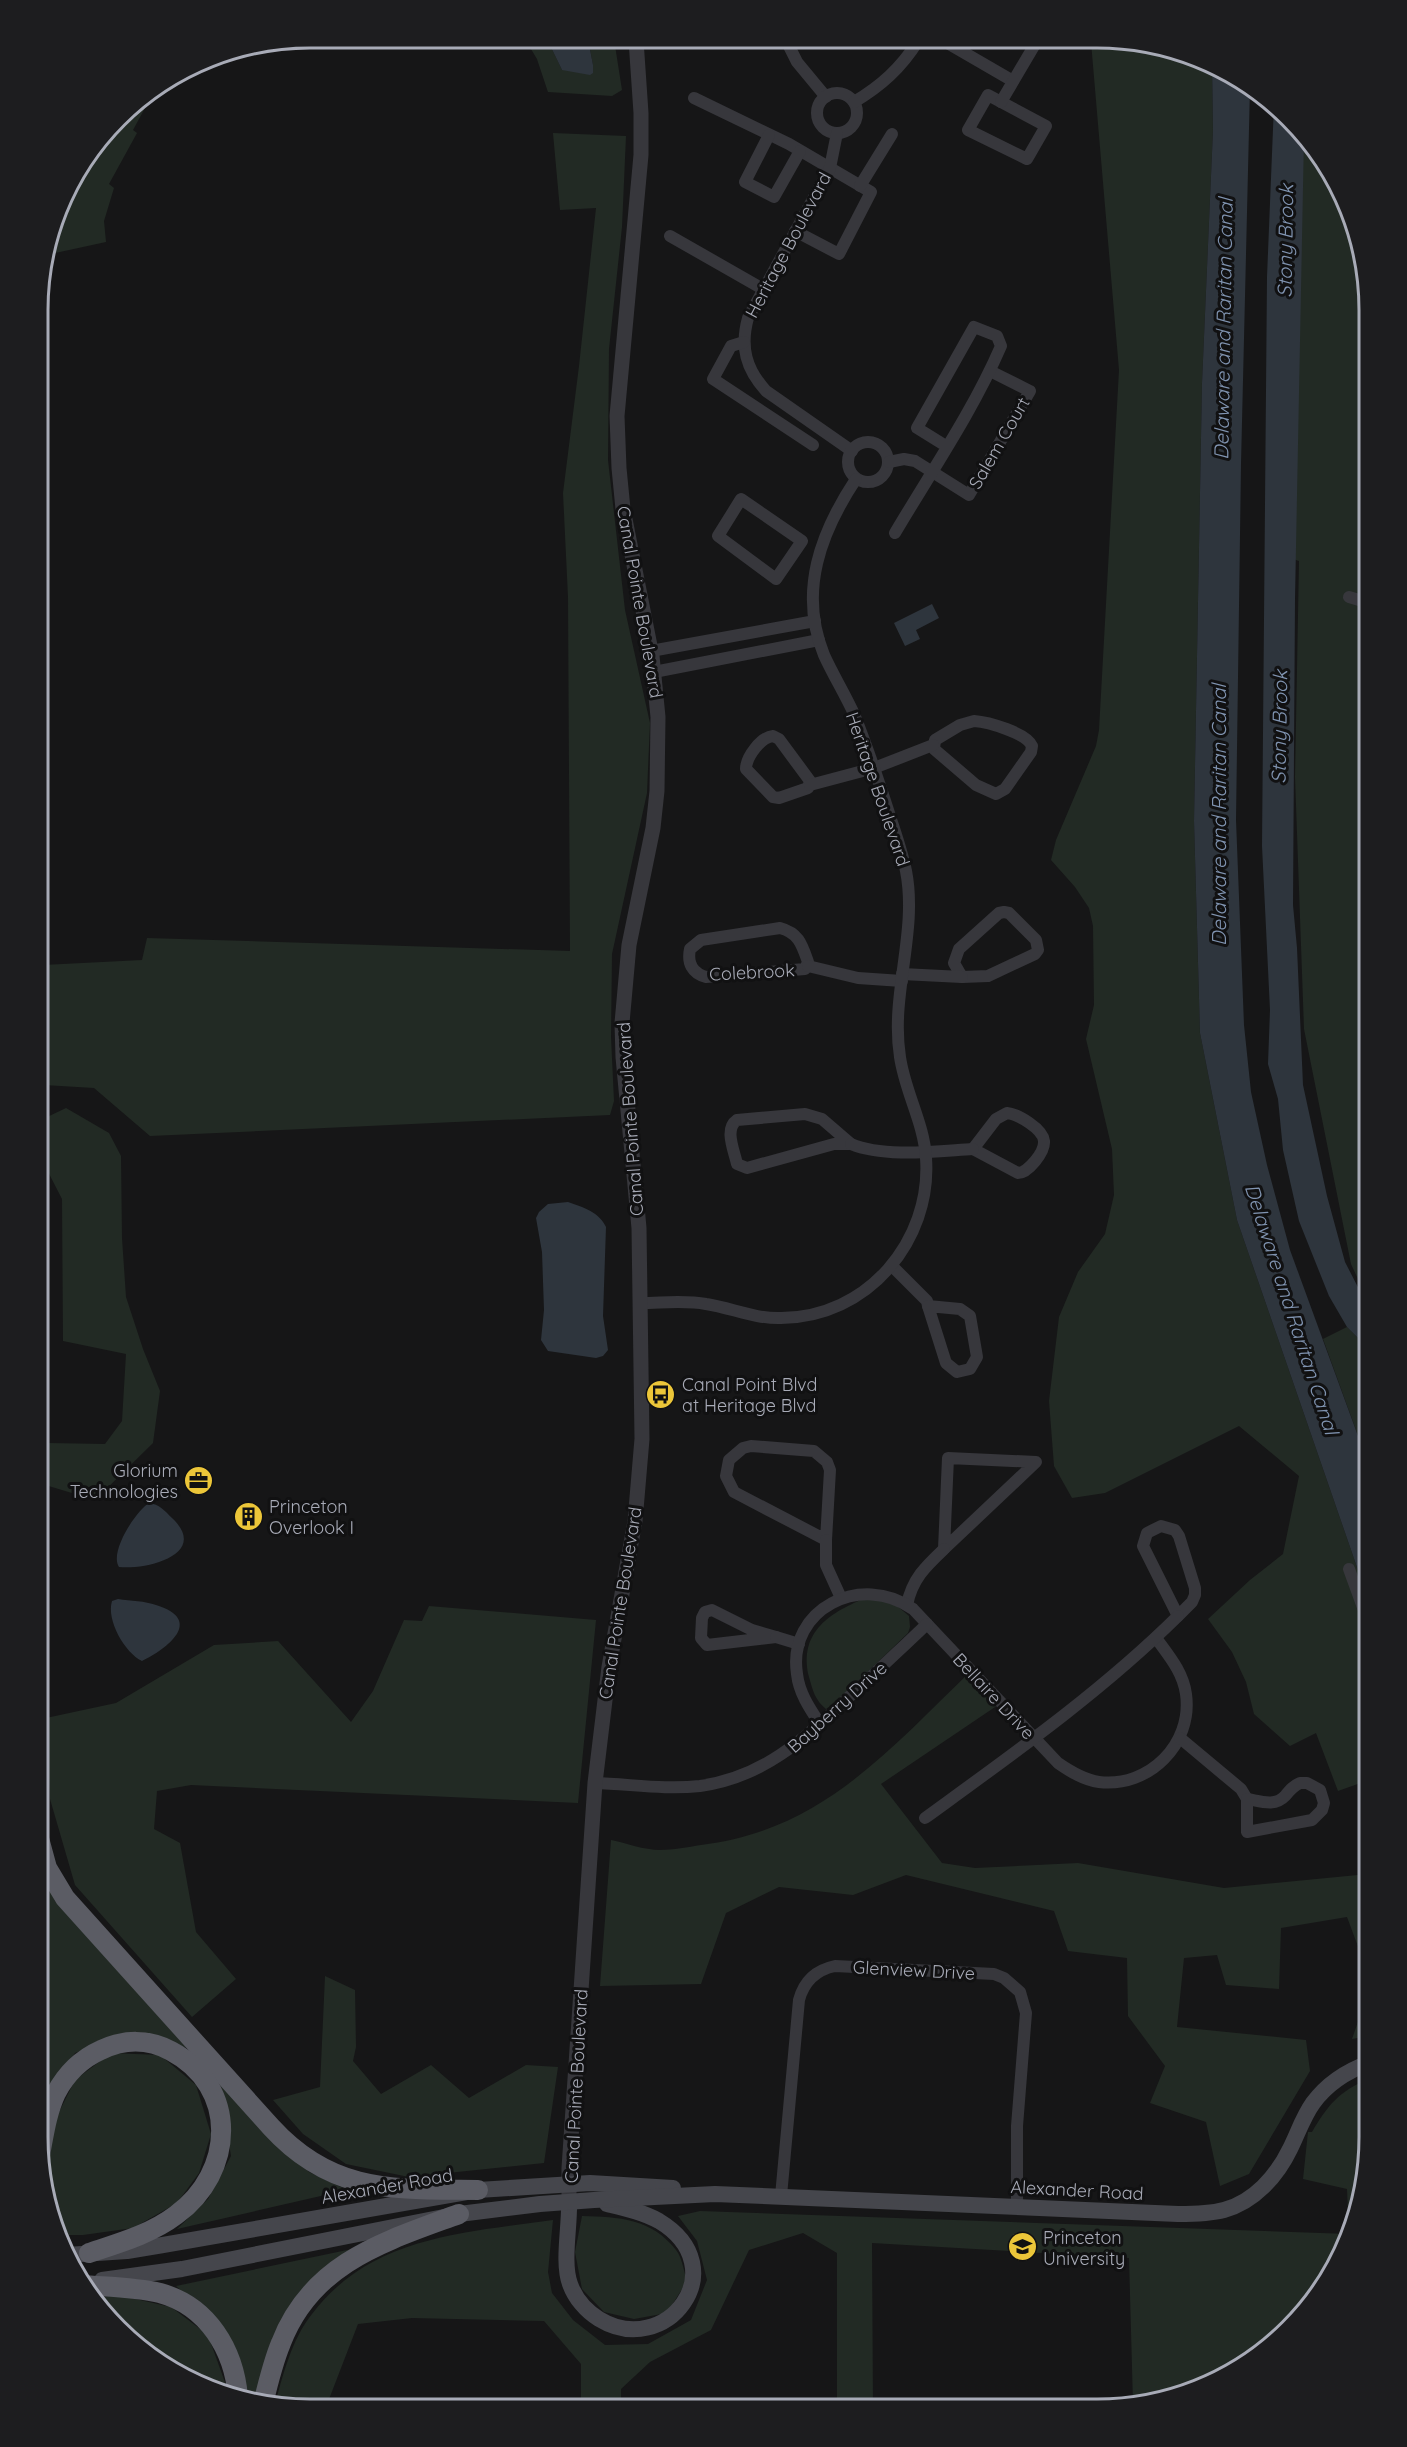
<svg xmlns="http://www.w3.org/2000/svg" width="1407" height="2447" font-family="Quicksand,sans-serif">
<rect width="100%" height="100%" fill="#161617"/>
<g fill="#222a24">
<polygon points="525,39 547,39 562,70 593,65 588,39 614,39 622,90 612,96 548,92 537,59"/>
<polygon points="1091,42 1150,43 1212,64 1213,130 1202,383 1194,821 1200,1033 1237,1220 1369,1602 1369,1780 1338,1791 1316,1733 1290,1746 1254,1714 1246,1682 1232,1652 1208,1619 1250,1580 1283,1554 1299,1476 1239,1426 1105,1493 1072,1498 1054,1466 1049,1401 1059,1317 1078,1272 1105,1234 1114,1195 1112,1149 1086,1039 1094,1005 1093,926 1089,908 1075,887 1051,860 1056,840 1096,746 1099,730 1119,370"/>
<polygon points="144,97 145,108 133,130 137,133 109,184 114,188 104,221 106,242 46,255 66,189 130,105"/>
<polygon points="1288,118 1323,158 1355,222 1369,310 1369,1292 1363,1290 1351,1264 1304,1029 1295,777 1299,561 1290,558"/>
<polygon points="553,133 626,136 622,227 609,349 608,460 625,610 650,723 647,793 612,954 611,1037 614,1101 610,1115 150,1136 94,1088 44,1085 43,965 142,960 147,938 570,951 568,597 563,493 579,366 596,208 560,210"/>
<polygon points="66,1108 109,1133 121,1156 122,1238 126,1297 143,1349 160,1391 153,1443 95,1500 42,1484 47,1443 105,1444 122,1421 126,1354 63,1341 62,1199 41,1158 43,1119"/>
<polygon points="1347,1327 1369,1349 1369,1466 1323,1339"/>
<path d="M868,1597L896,1605L909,1616L910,1627L908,1633L834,1704L826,1709C815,1700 813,1691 809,1677C798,1631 831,1612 868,1597Z"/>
<polygon points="429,1606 596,1620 578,1803 191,1785 157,1791 154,1829 180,1843 196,1932 236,1979 192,2017 75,1885 50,1799 46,1718 116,1703 214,1645 278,1641 351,1722 373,1691 404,1620 422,1621"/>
<path d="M971,1671L1001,1703L881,1784L942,1863L975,1868L1078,1863L1224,1888L1368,1874L1369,1976L1347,1917L1281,1928L1279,1989L1226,1985L1217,1955L1184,1958L1177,2027L1306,2040L1310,2071L1249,2174L1220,2186L1206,2122L1150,2103L1165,2066L1128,2016L1127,1958L1068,1951L1054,1911L906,1875L853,1895L779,1887L726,1913L701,1984L600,1986L611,1840C626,1843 644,1850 660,1850C673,1850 688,1847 701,1845C821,1831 889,1750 971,1671Z"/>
<polygon points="44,1878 55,1901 187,2048 122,2034 75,2053 47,2091"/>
<polygon points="325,1976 355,1990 356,2047 353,2061 381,2094 431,2065 469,2098 526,2065 558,2067 544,2163 409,2177 346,2164 303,2134 273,2100 320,2087"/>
<polygon points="1369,1990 1369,2036 1352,2039"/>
<polygon points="111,2053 160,2055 196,2085 211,2134 199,2173 177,2203 133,2228 83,2235 57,2235 52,2225 48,2201 49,2132 75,2080"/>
<path d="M1369,2079V2155L1349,2241L1313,2303L1249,2363L1185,2395L1133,2404L1129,2258L872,2243L873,2409H837V2253L803,2233L749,2250L711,2330L650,2362L621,2389V2408H581V2364L544,2321L412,2318L358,2324L326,2407H274C283,2376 291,2340 312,2314C371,2236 464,2233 553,2220L548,2272L552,2293L573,2320L605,2345L648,2344L691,2320L707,2280L697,2241L678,2216L700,2211L1349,2234L1347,2189L1303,2179L1308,2132H1312C1328,2105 1339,2091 1369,2079Z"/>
<polygon points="219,2082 276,2145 309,2172 347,2190 177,2229 208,2199 231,2156"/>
<path d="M582,2216C619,2217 651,2218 676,2250C682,2257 684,2272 687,2281L667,2313L634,2319L604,2312L582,2289L575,2252Z"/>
<polygon points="352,2249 283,2319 256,2402 244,2399 222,2328 176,2286"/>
<polygon points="118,2295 171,2307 208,2335 227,2388 227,2394 206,2389 144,2353 92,2298"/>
</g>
<g fill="#2e353d">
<polygon points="547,39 588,39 593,65 593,73 590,75 562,70"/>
<polygon points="1212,64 1250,87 1241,464 1236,820 1244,1025 1251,1092 1267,1165 1290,1250 1369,1466 1369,1602 1237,1220 1200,1033 1194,821 1202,383 1213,130"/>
<polygon points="1274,104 1304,136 1295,599 1293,905 1297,948 1303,1085 1327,1196 1345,1262 1363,1297 1369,1298 1369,1349 1347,1327 1329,1296 1299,1221 1283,1150 1278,1099 1268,1064 1270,1010 1262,846 1267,277"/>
<polygon points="932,604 939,618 916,630 920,639 905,646 894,623"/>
<path d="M568,1202C583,1207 599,1212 606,1227L603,1316L608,1350L603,1356L596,1358L548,1351L541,1340L544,1310L542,1252L536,1218L539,1212L548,1204Z"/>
<path d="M149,1503C159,1504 165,1511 172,1518C210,1554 147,1570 119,1567C109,1552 136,1511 149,1503Z"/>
<path d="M118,1599C131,1601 145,1601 156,1605C205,1620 167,1649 142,1661C125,1653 106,1620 112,1601Z"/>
</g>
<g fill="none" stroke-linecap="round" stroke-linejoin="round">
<g stroke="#37373c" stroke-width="12">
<polyline points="786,40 797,62 826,97"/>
<polyline points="944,41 1013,81"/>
<circle cx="837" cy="113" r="20"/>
<polygon points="988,95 1046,126 1027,159 968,130"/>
<polyline points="694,98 789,144 871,192 839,254 795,231"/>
<path d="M854,102C881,86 901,68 918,41"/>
<polyline points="1001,102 1034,46 1027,42"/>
<path d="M837,133L830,168L748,318C740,347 746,369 766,391L852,451"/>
<polyline points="769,135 745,182 774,197 800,151"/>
<polyline points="860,186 892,134"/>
<polyline points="670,236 763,289"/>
<polyline points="744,342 731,346 713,379 813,445"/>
<circle cx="868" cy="462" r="20"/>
<polyline points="889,462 904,459 915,461 969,495 1030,391 990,371"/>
<polygon points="741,499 802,541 776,579 718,536"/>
<path d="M895,533C931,472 973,411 1001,346L997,336L974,327L917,428L946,446"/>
<polyline points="1349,597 1369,603"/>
<polyline points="651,651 815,621"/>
<polyline points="654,672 819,640"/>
<path d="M974,721C988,722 1027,733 1032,746L1031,752L1005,789L996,794L976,785L934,749L935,740L960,725Z"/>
<path d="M773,736L779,739L810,781L808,788L779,798L773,797L746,769C746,757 761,737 773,736Z"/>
<polyline points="810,785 874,768 933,745"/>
<polygon points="1004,912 1009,913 1036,940 1038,950 1035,954 988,976 962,977 954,963 959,949 999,913"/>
<path d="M780,928C799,933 802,945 808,962L805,969L706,977C692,973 687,963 690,949L701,940Z"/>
<polyline points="808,966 858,978 902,981"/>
<polyline points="902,974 962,977"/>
<path d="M1007,1113C1018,1114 1043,1129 1044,1141C1045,1152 1028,1173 1018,1173L973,1149L996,1119Z"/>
<path d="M805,1114L822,1119L851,1144H834L747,1168L737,1164C734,1150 724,1129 737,1120Z"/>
<path d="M851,1144C884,1158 938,1151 973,1149"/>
<polyline points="892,1266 927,1301 928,1306"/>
<path d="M640,1303C662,1303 685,1300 706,1304C732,1308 755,1319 781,1318C867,1318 932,1241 926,1158C924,1123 905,1092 900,1057C890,995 918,932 906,871C902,851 895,832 889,813C878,779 867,746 854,714C845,694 833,675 824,655C798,591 821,532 856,479"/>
<polygon points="928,1306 960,1309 970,1316 977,1357 970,1369 957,1372 946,1363"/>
<polygon points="751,1446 814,1451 827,1462 830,1470 826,1540 734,1492 726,1476 729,1460 743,1448"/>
<polygon points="948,1458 1036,1462 944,1549"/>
<polygon points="1161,1526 1175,1530 1179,1536 1195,1588 1195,1595 1192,1602 1178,1616 1143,1546 1147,1533"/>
<polyline points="826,1540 826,1565 841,1598"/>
<polyline points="1349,1569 1369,1624"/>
<path d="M907,1605C912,1579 926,1566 944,1549"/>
<polygon points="712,1610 752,1630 776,1637 707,1645 701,1638 702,1618 705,1612"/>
<polyline points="776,1637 799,1644"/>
<path d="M820,1724C810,1709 799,1693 797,1674C787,1609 861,1572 913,1609L1058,1763C1071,1772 1084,1780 1099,1782C1149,1788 1193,1744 1186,1694C1183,1672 1169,1656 1156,1638"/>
<polyline points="1180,1738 1241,1789 1247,1799"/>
<path d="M595,1783C630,1784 665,1790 700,1786C765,1777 805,1738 850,1696C876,1672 902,1648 927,1624"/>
<path d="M1300,1783H1307L1320,1790L1324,1803L1322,1810L1312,1820L1247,1832V1799C1260,1801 1275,1807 1285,1796C1290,1790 1293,1786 1300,1783Z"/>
<path d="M925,1818C1013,1754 1101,1692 1178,1616"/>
<path d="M781,2196L799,2000C804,1981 816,1970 835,1966L994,1974L1004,1978L1020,1992L1026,2013L1017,2126V2206"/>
</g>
<polyline stroke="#37373c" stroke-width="15" points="569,2202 569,2168 595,1783 609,1667 635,1521 642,1439 639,1228 623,1057 622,1023 629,945 653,828 657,791 658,717 652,656 623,509 619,468 617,416 641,155 641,113 636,40"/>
<g stroke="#45464c" stroke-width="16">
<path d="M569,2202C570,2226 562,2262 570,2284C575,2298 586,2311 599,2319C666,2360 737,2268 659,2221C643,2212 624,2208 607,2204"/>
<polyline points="67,2255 127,2251 163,2245 478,2190 590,2183 673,2188"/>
<path d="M102,2280L182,2269L459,2214L540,2204L594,2200L715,2194L1178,2214C1193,2214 1209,2214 1224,2210C1254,2202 1277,2176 1290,2149C1298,2133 1303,2117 1313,2103C1327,2084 1347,2071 1369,2063"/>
</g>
<g stroke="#5b5c64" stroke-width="20">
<path d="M38,1835L47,1868L65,1898L271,2127C332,2194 394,2189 478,2190"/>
<path d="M40,2155C44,2134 47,2112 56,2093C66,2074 81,2059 101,2050C124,2039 149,2039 171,2051C239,2087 235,2172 176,2215C151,2234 119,2243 89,2253"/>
<path d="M82,2285C108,2287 135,2287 160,2293C208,2306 234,2350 238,2397"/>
<path d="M263,2404C268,2383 273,2362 281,2343C312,2262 386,2241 459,2214"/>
</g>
</g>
<defs>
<symbol id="bus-disc" viewBox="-11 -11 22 22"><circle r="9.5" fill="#ecc639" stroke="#111112"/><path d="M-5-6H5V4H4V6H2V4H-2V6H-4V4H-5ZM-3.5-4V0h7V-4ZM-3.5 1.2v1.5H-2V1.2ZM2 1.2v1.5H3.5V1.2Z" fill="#111"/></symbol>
<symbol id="office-disc" viewBox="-11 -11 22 22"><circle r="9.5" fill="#ecc639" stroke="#111112"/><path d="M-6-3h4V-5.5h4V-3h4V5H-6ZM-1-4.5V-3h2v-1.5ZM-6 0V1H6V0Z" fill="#111"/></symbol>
<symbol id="building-disc" viewBox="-11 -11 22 22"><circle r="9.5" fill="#ecc639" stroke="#111112"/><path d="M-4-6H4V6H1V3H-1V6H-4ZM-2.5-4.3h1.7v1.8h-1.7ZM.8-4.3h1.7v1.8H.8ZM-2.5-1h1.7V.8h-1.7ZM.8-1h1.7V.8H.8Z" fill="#111"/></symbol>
<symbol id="university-disc" viewBox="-11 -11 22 22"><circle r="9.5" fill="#ecc639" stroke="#111112"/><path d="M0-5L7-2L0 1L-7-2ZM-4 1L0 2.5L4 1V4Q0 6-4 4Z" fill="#111"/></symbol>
</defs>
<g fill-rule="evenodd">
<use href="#bus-disc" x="644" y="1378" width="33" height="33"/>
<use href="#office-disc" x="182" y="1464" width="33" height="33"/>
<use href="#building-disc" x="232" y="1500" width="33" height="33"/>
<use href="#university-disc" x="1006" y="2230" width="33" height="33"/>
</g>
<g text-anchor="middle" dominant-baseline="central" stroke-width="6" stroke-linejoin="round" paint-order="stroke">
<g font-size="18" fill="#a8abb7" stroke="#111112">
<text transform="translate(788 245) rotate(-62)">Heritage Boulevard</text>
<text transform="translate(999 443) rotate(-60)">Salem Court</text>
<text transform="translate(640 602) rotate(80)">Canal Pointe Boulevard</text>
<text transform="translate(878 789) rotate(71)">Heritage Boulevard</text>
<text transform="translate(752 972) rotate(-3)">Colebrook</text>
<text transform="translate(630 1119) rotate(-94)">Canal Pointe Boulevard</text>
<text transform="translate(620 1603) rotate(-81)">Canal Pointe Boulevard</text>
<text transform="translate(994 1696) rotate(47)">Bellaire Drive</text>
<text transform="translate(837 1707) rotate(-42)">Bayberry Drive</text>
<text transform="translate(914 1970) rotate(3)">Glenview Drive</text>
<text transform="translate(576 2086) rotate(-87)">Canal Pointe Boulevard</text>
<text transform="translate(387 2186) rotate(-10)">Alexander Road</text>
<text transform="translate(1077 2190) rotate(3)">Alexander Road</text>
</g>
<g font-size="18" fill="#a8abb7" stroke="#111112" text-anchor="start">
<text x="682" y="1384">Canal Point Blvd<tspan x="682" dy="21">at Heritage Blvd</tspan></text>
<text x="178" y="1470" text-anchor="end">Glorium<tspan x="178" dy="21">Technologies</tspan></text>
<text x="269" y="1506">Princeton<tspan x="269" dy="21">Overlook I</tspan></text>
<text x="1043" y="2237">Princeton<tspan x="1043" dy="21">University</tspan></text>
</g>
<g font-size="20" font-style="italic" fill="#8094b1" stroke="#111112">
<text transform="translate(1285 241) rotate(-89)">Stony Brook</text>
<text transform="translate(1223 329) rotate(-89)">Delaware and Raritan Canal</text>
<text transform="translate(1279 727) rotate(-89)">Stony Brook</text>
<text transform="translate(1218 815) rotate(-90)">Delaware and Raritan Canal</text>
<text transform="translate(1292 1309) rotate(72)">Delaware and Raritan Canal</text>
</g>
</g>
<path d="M0 0H1407V2447H0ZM310 48H1097A262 262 0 0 1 1359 310V2137A262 262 0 0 1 1097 2399H310A262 262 0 0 1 48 2137V310A262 262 0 0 1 310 48Z" fill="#1d1d1f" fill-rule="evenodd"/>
<path fill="none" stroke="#a8abb7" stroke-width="3" d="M310 48H1097A262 262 0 0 1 1359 310V2137A262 262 0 0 1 1097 2399H310A262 262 0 0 1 48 2137V310A262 262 0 0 1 310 48Z"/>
</svg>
